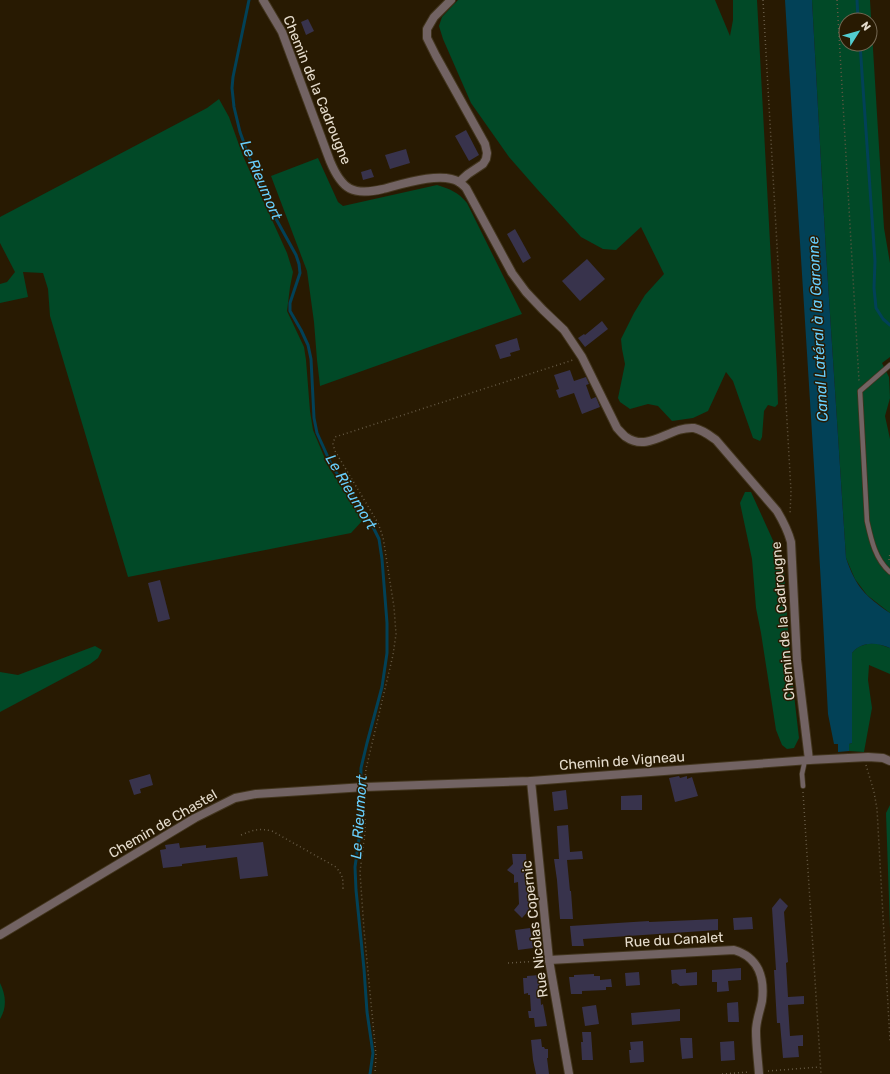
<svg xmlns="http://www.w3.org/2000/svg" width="890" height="1074" font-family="Rubik,sans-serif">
<rect width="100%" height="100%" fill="#281a02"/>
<g fill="#014927" fill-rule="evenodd">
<polygon points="458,0 715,0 730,36 733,20 733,0 757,0 777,373 778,404 775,407 768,405 764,411 762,437 760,441 753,438 733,381 726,372 708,411 693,418 672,421 658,406 648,404 630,409 620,402 618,398 625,364 622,349 621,339 634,313 645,295 664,274 641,227 616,250 603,249 581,237 537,189 509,157 471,103 443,39 439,26 442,17"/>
<path d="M812,0H870L884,228L890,263V357L882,363L889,377L890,398L885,416L890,439V613L867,595L855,579L846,558L826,253ZM846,20H870V44H846Z"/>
<polygon points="219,99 229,117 243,156 287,253 293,272 290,287 287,311 304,347 306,360 310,411 313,430 328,466 363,520 351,533 128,577 50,316 48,289 43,273 23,272 28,297 0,303 0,284 7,282 15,272 0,243 0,217 207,108"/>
<path d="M318,158L338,202L343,206L437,185C450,189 458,192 467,203L522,314L320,386L317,360L314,322L307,271L271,176Z"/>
<polygon points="745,492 751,492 776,547 784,570 790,660 799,738 794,748 787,749 782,745 776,730 761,633 756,608 752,559 740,503"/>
<path d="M875,643L890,648V674L869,665L868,680L872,708L864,752L849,751V744L852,743V653C858,645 866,644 875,643Z"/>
<polygon points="95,646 102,650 98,658 90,664 0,712 0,672 18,675"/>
<polygon points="890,805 890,929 886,813"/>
<path d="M0,983C6,995 7,1008 0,1019Z"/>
</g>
<path fill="#024157" d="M785,0H812L826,253L846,558C856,587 865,596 890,613V648C877,642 861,641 852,653V743L849,744V751L838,752V744H834L828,714C816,476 799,238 785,0Z"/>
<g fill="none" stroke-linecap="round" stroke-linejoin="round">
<g stroke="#024157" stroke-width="3">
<polyline points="249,0 233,77 232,88 234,107 240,132 249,157 275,217 296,255 299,264 300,273 290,303 290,311 301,330 308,345 311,359 314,418 317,433 332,466 348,490 369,519 379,539 382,559 387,623 387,653 382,687 367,743 361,768 360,832 355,867 356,890 364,969 367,1012 373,1053 370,1074"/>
<polyline points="857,0 858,20"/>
<polyline points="860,44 875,261 874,288 876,308 883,319 890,325"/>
</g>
</g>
<g fill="#38334c">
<polygon points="308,19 314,31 306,35 301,22"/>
<polygon points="466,130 479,155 469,161 455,136"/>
<polygon points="406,149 410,163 390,169 385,155"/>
<polygon points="371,169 374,177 363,180 361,172"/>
<polygon points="515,229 531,258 523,263 507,234"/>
<polygon points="587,259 605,279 580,301 562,281"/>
<polygon points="602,321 608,329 585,347 578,338 584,334 585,335"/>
<polygon points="517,338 520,350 510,353 511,356 500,359 495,345"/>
<polygon points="570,370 574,381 586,377 589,384 586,385 591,399 596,397 600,407 582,414 574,393 559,398 556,390 559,389 554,375"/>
<polygon points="160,580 170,619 158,622 148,583"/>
<polygon points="150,774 153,785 140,789 141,793 134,795 129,780"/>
<polygon points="679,776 680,778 687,776 687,779 692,777 698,796 675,802 669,778"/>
<polygon points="566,790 568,809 554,811 552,792"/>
<polygon points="642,795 642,810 621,810 621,796"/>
<polygon points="568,825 570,852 582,851 583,859 567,860 570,891 571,891 573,919 560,919 557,880 554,859 559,859 557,826"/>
<polygon points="263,842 268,876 240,879 237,857 182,864 182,866 163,868 160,850 166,849 165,845 179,843 180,848 206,845 206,848"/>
<polygon points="512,854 526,854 528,894 530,894 531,908 522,918 514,910 519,904 518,882 514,883 514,875 507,870 513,864"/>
<polygon points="780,898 788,906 784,912 788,962 786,963 788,997 804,996 804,1004 788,1005 790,1036 803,1035 803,1046 798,1046 799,1057 783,1058 780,1023 777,1023 774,970 776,970 772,908"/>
<polygon points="752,917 753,929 734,930 733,918"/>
<polygon points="718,919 718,930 583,939 584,946 572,946 570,926 649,921 649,922"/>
<polygon points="530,928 533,948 518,950 515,930"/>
<polygon points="741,968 741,980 728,981 729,991 717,992 717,982 712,982 712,970"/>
<polygon points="686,969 686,973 697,972 697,985 680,986 676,983 672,984 671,970"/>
<polygon points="639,972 640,985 626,986 625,973"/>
<polygon points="594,974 594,976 600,976 600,980 611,979 612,987 606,987 606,990 582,991 582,994 571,994 569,977 574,977 574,975"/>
<polygon points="539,975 541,1005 543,1004 547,1026 535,1027 534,1018 529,1018 528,1011 531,1011 530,995 528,995 528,993 524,994 523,978 527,978 527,976"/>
<polygon points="738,1002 739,1022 728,1022 727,1003"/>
<polygon points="596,1005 599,1024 585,1026 582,1007"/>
<polygon points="680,1009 680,1021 632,1025 631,1013"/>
<polygon points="582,1032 591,1032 593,1060 582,1060 581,1042 583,1042"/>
<polygon points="680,1038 692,1038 693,1058 682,1059"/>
<polygon points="541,1039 542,1047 544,1047 545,1049 548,1049 548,1058 547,1058 549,1074 536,1074 533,1060 531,1040"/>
<polygon points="643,1041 644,1062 630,1063 629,1050 631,1050 630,1042"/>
<polygon points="734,1041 735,1060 721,1061 720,1042"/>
</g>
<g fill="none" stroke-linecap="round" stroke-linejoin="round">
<defs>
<g id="service">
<path d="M890,365L860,391L867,521C871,539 875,559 890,572"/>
<polyline points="803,786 802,774 805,760"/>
</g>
<g id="minor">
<path d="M263,0L282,32L330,161C342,190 353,196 383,189C402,184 442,171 459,182C462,184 464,186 466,188L512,273L526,292L543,310L564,330L582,357L617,428C620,431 623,435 626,437C649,453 670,426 694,428C703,430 709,435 716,440L777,511C783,521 788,531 791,542L797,660L809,760"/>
<polyline points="451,0 434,17 427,29 427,38 436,56 485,144 487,153 486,159 483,164 468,174 459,182"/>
<polyline points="531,781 549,960 569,1074"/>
<polyline points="0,935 195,818 235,798 256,794 365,787 531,781 809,760 868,757 883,758 890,761"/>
<path d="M549,960L734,950C758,957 765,977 762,1001C760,1011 756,1021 756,1031C756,1045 758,1060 759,1074"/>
</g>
</defs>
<use href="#service" stroke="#42351e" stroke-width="6"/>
<use href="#minor" stroke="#42351e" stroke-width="10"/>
<g stroke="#665a45" stroke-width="1.5" stroke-dasharray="1 3" stroke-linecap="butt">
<polyline points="763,0 791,491 790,515"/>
<polyline points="837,0 859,381"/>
<polyline points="889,560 890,553"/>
<polyline points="866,765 874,792 877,809 890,1041"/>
<polyline points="365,779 366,769 393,655 396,634 394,607 383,537 378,523 335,451 333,444 335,437 573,360"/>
<polyline points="803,792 821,1074"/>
<polyline points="365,795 365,832 360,872 364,930 376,1055 375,1074"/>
<path d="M241,835C253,830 259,828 272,831L336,867C343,876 343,878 343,889"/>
<polyline points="508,963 540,961"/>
<polyline points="768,1071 820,1067"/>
<polyline points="722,1074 750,1072"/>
</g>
<use href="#service" stroke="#726363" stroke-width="4.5"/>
<use href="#minor" stroke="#726363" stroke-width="8"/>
</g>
<g text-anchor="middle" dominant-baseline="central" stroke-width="3" stroke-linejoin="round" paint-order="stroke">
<g font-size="14" fill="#e5dccd" stroke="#281a02">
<text transform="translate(317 90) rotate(68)">Chemin de la Cadrougne</text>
<text transform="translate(783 621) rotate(-95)">Chemin de la Cadrougne</text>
<text transform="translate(622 761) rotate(-4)">Chemin de Vigneau</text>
<text transform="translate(163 824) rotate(-30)">Chemin de Chastel</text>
<text transform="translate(535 929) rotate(-97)">Rue Nicolas Copernic</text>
<text transform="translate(674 940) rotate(-3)">Rue du Canalet</text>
</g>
<g font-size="15" font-style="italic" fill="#68cefc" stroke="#281a02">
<text transform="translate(261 180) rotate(67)">Le Rieumort</text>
<text transform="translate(818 329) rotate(-93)">Canal Latéral à la Garonne</text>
<text transform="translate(351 492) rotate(59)">Le Rieumort</text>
<text transform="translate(359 817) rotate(-86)">Le Rieumort</text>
</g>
</g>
<g transform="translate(858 32) rotate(53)"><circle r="19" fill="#281a02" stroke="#746853"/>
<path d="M0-3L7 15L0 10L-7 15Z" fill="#52cdd0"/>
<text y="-6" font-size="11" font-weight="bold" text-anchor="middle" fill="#e5dccd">N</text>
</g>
</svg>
